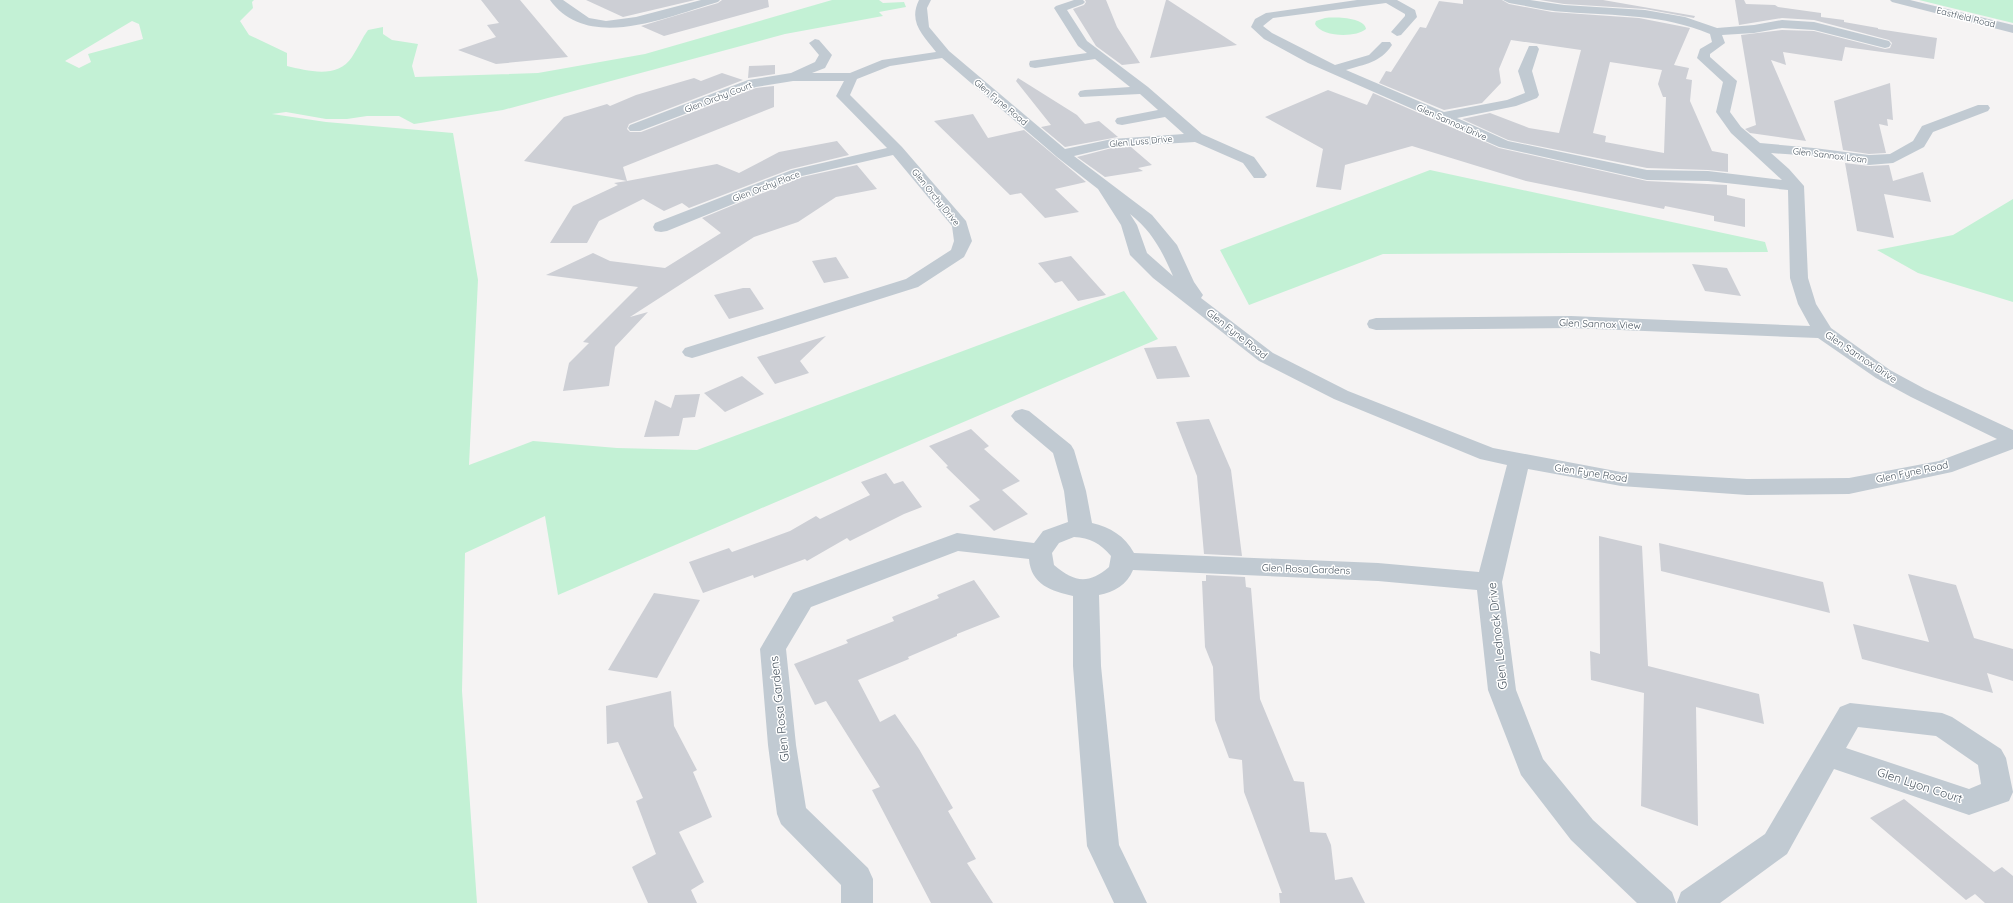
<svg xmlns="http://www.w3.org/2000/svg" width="2013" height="903" font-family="Quicksand,sans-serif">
<rect width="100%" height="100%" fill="#f5f3f3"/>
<g fill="#c3f1d5" fill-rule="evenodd">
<path d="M0,0H254L252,2L253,8L240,21L249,35L287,53V66C308,71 338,79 352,57C358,48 362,38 368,30L383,27V34L392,40L418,44L412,66L415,77L538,73L645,54L832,0H879L883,3L904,2L906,7L879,12L883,16L785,34L503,110L414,124L399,116H367L347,119H326L286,112L272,114L326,122L453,133L478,280L469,465L533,441L617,448L697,450L1124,291L1158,339L558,595L545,516L465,553L462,691L477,903H0ZM132,21L139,24L143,39L88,54L91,62L79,68L65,61Z"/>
<polygon points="1919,0 2013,0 2013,23"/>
<path d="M1325,18C1335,17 1364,17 1366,29C1356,38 1321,37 1315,24L1316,21Z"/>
<polygon points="1430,170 1765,242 1768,252 1383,254 1249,305 1220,250"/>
<polygon points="2013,199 2013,302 1918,273 1877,250 1953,235"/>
</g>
<g fill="#cdcfd5" fill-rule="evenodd">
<polygon points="481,0 520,0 568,57 496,64 458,50 496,37 487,25 499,23"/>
<polygon points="586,0 695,0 623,17"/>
<polygon points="722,0 768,0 769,7 664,36 641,26 718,3"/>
<polygon points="1085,0 1106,0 1117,27 1140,63 1122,65 1096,46 1073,9 1084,5 1086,2"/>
<polygon points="1166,0 1168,0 1237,45 1150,58"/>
<path d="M1463,0H1502L1509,4L1552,12L1639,18L1690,28L1674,65L1689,68L1686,79L1692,80L1690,101L1712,151L1728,154V172L1708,170L1647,168L1508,140L1462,119L1490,113L1529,128L1559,133L1581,50L1511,40L1499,69L1501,83L1482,103L1444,110L1379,83L1386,71L1391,72L1420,27L1426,28L1439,1L1463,4ZM1610,62L1662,70L1658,84L1663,97H1666L1664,153L1605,142L1606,136L1593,133Z"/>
<polygon points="1540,0 1603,0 1695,16 1694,18 1645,9 1564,4"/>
<polygon points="1735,0 1744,0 1746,4 1775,5 1778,7 1821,13 1821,17 1844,20 1844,22 1878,28 1878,29 1937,38 1934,59 1845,47 1842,61 1783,52 1786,65 1771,60 1806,141 1750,133 1745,129 1756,125 1741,35 1782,30 1814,31 1885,49 1890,48 1892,43 1889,40 1814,20 1782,18 1739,25"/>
<polygon points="775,65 775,74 748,78 749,66"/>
<polygon points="722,73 743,80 629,124 627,129 630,132 641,132 756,88 774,86 774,107 623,167 627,181 717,164 739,173 779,152 837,141 849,155 791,169 689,208 682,203 664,211 643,199 599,221 587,243 550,243 573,206 618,185 614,183 627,181 524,161 564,117 607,104 610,106 636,95 694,78 701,81"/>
<polygon points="1018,78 1077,115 1085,124 1099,121 1118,137 1065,147 1041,127 1051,125 1016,81"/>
<polygon points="1890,83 1893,120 1887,119 1888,126 1879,124 1886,153 1869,154 1843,150 1834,101"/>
<polygon points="1328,90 1367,105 1373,93 1499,148 1647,181 1727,185 1727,195 1745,199 1745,227 1714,221 1714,216 1665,206 1664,209 1526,181 1412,146 1345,165 1341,190 1316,187 1323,149 1265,117"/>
<polygon points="973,114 988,138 1024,130 1086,182 1055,189 1079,212 1045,218 1021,193 1010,195 934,121"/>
<polygon points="1131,147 1152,165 1138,168 1143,171 1105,177 1077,157 1112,148"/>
<polygon points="1845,163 1869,166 1889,165 1893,181 1923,172 1931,202 1884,194 1894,238 1857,231"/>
<polygon points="857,165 877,189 836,197 798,222 754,237 630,317 648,312 615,347 609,386 563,391 569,363 589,343 583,342 638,287 546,275 593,253 610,261 665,268 721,233 702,218 802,177"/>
<polygon points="1071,256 1106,295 1078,301 1062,281 1055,283 1038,263"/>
<polygon points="836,257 849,278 824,283 812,261"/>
<polygon points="1692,264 1727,268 1741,296 1705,291"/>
<polygon points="743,288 750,288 764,309 729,319 714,295"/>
<polygon points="826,336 800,361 809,373 775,384 757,357"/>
<polygon points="1176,346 1190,377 1157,379 1144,348"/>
<polygon points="742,376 764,394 725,412 704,393"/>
<polygon points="700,394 695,417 683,418 679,436 644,437 655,400 671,408 675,395"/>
<polygon points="1209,419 1231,470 1242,556 1204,554 1197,476 1176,422"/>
<polygon points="971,429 989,446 984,449 1020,481 1002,490 1028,514 994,531 969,506 980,500 946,467 948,466 929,446"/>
<polygon points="886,473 894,484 903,481 922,507 904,514 850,541 847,538 807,561 805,559 754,578 753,575 703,593 689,562 729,548 732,552 790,531 816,516 820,519 870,495 861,482"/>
<polygon points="1599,536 1642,546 1648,666 1759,694 1764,724 1696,707 1698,826 1641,806 1644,693 1591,680 1590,651 1600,654"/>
<polygon points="1659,543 1823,582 1830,613 1661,571"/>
<polygon points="1908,574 1956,585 1974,638 2013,649 2013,681 1987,673 1993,693 1862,659 1853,624 1929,642"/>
<polygon points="1206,575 1245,577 1246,587 1251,588 1260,699 1294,781 1304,782 1310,832 1326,833 1331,845 1335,880 1352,877 1365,903 1280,903 1279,893 1282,893 1244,792 1242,760 1229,758 1215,720 1213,667 1205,647 1202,581 1206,581"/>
<polygon points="974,580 1000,617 957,634 957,636 908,657 909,659 858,680 880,722 895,714 919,749 953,808 948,811 976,859 967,863 993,903 931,903 872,790 880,787 826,701 815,705 794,664 848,643 846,640 894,621 892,617 939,598 937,595"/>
<polygon points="654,593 700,600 657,678 608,670"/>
<polygon points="671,691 674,726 697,770 693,772 712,817 679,832 704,882 691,890 697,903 648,903 632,867 656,854 636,801 643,798 618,742 607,744 606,706"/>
<polygon points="1904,799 1994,872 2002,867 2013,876 2013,903 1985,903 1975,894 1966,900 1870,818"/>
</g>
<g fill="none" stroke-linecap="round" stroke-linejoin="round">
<g fill="#c1cad2" fill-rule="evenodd">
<path d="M550,0H563L589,18L606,21L636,17L701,0H720L718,2C669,16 588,53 550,0Z"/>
<path d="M919,0H931L927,8L929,27L949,51L1065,149L1112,139L1184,134L1165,117L1122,125L1117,124L1115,121L1117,118L1158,110L1140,94L1080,97L1078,94L1080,91L1085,90L1130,87L1095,59L1035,68L1030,67L1029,64L1030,61L1087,53L1078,46L1054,8L1056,6L1074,0H1083L1085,2L1083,4L1067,10L1087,41L1148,87L1202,134L1254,157L1267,175L1264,178H1254L1243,163L1195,142L1112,147L1074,156L1152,215L1177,245L1194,282L1203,295L1201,298L1273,353L1348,391L1493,448L1621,472L1747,479L1849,478L1939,461L1997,439L1911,397L1876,378L1818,338L1571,328L1376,330L1369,328L1367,324L1369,320L1376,318L1571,316L1810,326L1798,304L1790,278L1788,190L1708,181L1647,180L1499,147L1308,63L1264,39L1251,27L1255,19L1266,13L1357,0H1397L1415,10L1417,17L1401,35L1397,36L1391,32L1405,16V14L1386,3L1273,18L1263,26L1272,33L1335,65L1369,55L1382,42H1390L1392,45C1380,63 1365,64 1346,70L1444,112L1507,100L1525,93L1518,71L1529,46H1537L1539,49L1532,71L1539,95L1537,98L1516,106L1457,118L1508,141L1647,170L1708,171L1782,180L1731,133L1716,112L1723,82L1697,58L1700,49L1712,42L1710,34C1663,14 1616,16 1566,12C1547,11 1528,6 1509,3L1503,0H1530L1564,5L1645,10L1685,17L1717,28L1754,25L1782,20L1814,22L1889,41L1891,44L1889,47L1885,48L1814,30L1782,28L1754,33L1722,35L1725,43L1710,54V57L1737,81L1730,112L1741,127L1760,143L1814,148L1869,155L1890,154L1913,141L1922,126L1978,105H1988L1990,108L1988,111L1933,132L1924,147L1893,163L1869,165L1814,156L1771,153L1789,169L1804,186L1808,278L1816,304L1831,328L1890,370L1925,389L2013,430V449L1952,472L1849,494L1747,495L1621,486L1528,469L1502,582L1516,690L1543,759L1593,820L1672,892L1676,903H1637L1571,840L1521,775L1488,690L1477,590L1378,581L1133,570C1127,585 1114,592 1099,595L1101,666L1119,845L1147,903H1114L1087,846L1073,666V596C1052,591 1031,585 1029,559L958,551L811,607L786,649L796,745L806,808L868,868L873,879V903H841V885L781,824L777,814L768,745L760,649L793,593L957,533L1034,543L1043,531L1068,522L1064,491L1053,453L1015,421L1011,416L1015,411L1022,409L1029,411L1071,445L1074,450L1086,491L1092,523C1110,527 1125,536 1134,553L1378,563L1479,572L1507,465L1480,459L1334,399L1259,361L1153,278L1130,255L1121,225L1098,189L1057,157L942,58L890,66L857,79L850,95L902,147L966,221L972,241L964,257L918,287L699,356L692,358L685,356L682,352L685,348L906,279L951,250L954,241L952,226L893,155L802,176L667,231L661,232L655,231L653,227L655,223L792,170L887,148L836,96L844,81H793L756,87L640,131H630L628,128L630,125L748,80L791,73L815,62L819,55L809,43L815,39L819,40L832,55L825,68L812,73H850L882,60L936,52C923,35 908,22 919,0ZM1130,214C1152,231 1162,251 1173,276L1147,253L1137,225ZM1074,537C1090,538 1100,543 1111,556L1109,567C1088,585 1074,582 1054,565L1052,553L1059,543Z"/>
<polygon points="1890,0 1910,0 2013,25 2013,33 1892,2"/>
<path d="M1850,703L1942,713L1952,717L2001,749L2006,758L2013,792L2009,801L1969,815L1834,769L1787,854L1720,903H1677L1681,892L1765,834L1840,707ZM1858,727L1936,736L1978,765L1981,784L1969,789L1846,748Z"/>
</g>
</g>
<g text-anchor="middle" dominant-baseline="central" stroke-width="3" stroke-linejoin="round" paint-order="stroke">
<g font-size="9" fill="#4a5661" stroke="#fff">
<text transform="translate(1966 17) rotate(14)">Eastfield Road</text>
<text transform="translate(718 97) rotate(-21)">Glen Orchy Court</text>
<text transform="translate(1001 102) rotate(40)">Glen Fyne Road</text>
<text transform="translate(1452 122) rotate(24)">Glen Sannox Drive</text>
<text transform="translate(1141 141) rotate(-5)">Glen Luss Drive</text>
<text transform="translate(1830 155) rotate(7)">Glen Sannox Loan</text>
<text transform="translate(766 186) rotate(-21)">Glen Orchy Place</text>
<text transform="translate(936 197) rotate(51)">Glen Orchy Drive</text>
</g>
<g font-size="10" fill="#4a5661" stroke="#fff">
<text transform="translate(1600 324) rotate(2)">Glen Sannox View</text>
<text transform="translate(1237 334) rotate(38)">Glen Fyne Road</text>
<text transform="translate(1861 357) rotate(34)">Glen Sannox Drive</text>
<text transform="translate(1912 472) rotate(-12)">Glen Fyne Road</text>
<text transform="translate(1591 473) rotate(9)">Glen Fyne Road</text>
<text transform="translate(1306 569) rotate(2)">Glen Rosa Gardens</text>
</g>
<g font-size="12" fill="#4a5661" stroke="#fff">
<text transform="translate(1497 636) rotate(-96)">Glen Lednock Drive</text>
<text transform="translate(779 709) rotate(-96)">Glen Rosa Gardens</text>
<text transform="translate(1920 785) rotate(18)">Glen Lyon Court</text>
</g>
</g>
</svg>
